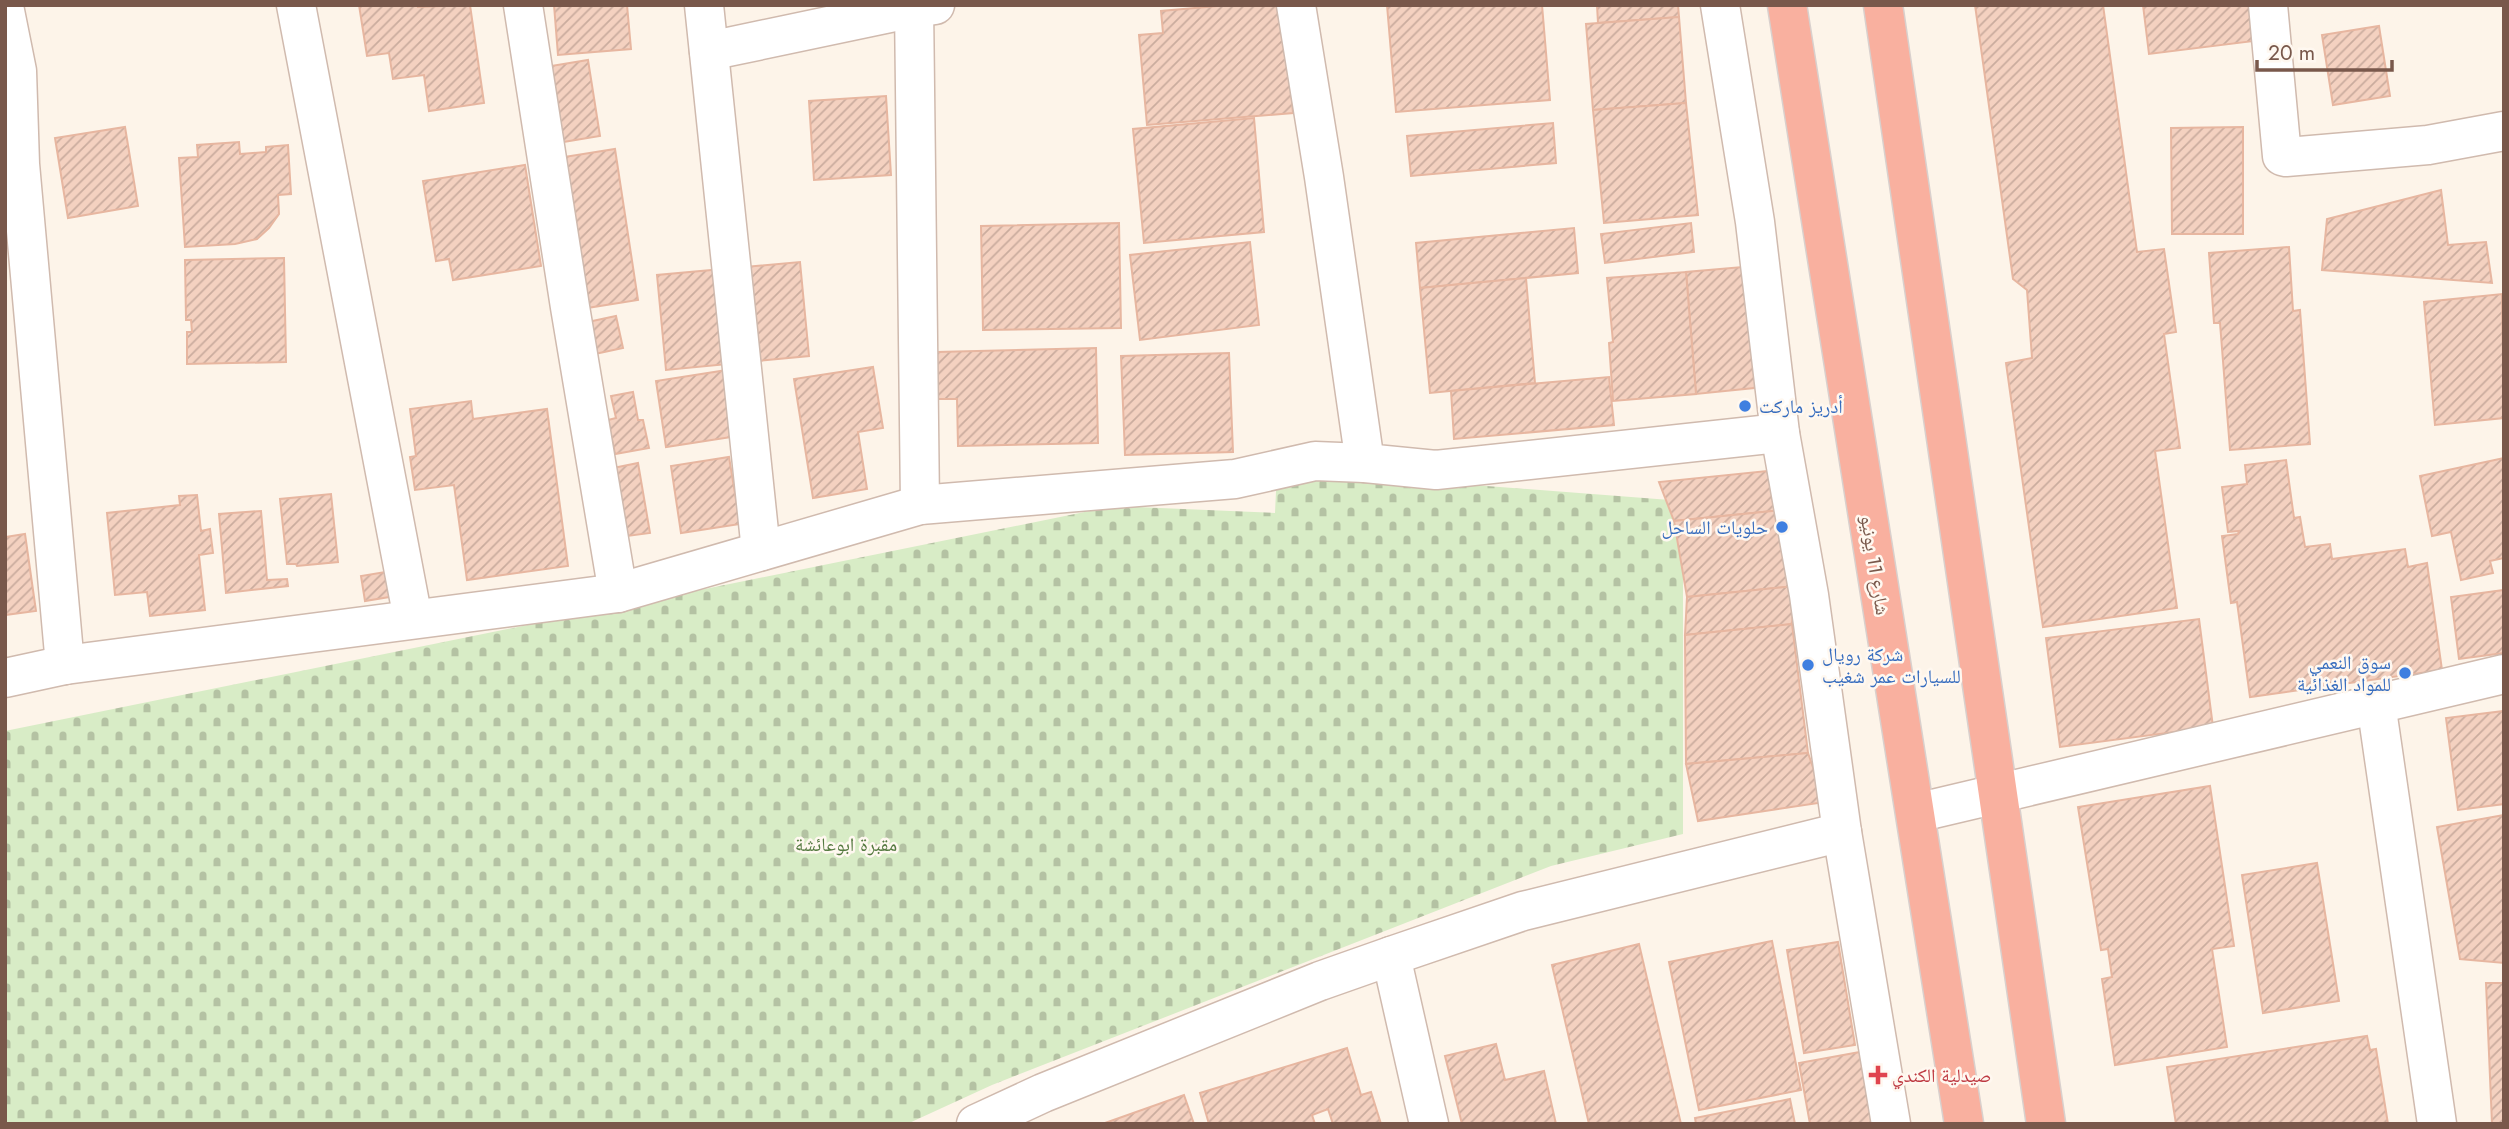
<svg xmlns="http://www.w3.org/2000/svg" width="2509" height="1129" font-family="Jost,'Noto Naskh Arabic',sans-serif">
<defs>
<pattern id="cemetery-stones" width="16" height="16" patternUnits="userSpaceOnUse" patternTransform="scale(1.75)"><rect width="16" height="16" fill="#d8ecc6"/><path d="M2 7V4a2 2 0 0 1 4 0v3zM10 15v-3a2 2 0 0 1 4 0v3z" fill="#b4c2a3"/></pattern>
<pattern id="building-hatch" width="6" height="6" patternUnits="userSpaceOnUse" patternTransform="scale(1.75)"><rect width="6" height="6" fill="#f4d1c0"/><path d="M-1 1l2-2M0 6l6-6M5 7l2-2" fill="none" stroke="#caac9e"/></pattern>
</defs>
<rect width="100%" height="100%" fill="#fdf4e9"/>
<polygon fill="url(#cemetery-stones)" points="1277,470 1683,501 1683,834 1551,866 992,1085 907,1124 5,1124 5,731 1114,506 1275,513"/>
<g fill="url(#building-hatch)" stroke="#e7b6a0" stroke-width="2">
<polygon points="359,5 418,5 418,7 470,5 484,103 429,111 424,75 393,79 389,53 367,56"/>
<polygon points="554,5 627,5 631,49 558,55"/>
<polygon points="1229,5 1284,5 1293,113 1147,125 1139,35 1163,33 1161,11"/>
<polygon points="1387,5 1542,5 1550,100 1396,112"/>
<polygon points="1597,5 1678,5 1679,17 1598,23"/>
<polygon points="1975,5 2103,5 2137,252 2164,249 2176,332 2164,334 2180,448 2155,451 2177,608 2043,627 2006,363 2032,358 2027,290 2013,279"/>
<polygon points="2143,5 2250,5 2254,41 2149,54"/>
<polygon points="1679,17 1686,103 1593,110 1586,24"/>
<polygon points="2379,26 2390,96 2333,105 2322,35"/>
<polygon points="588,60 600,136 557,143 545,67"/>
<polygon points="886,96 891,175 814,180 809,101"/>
<polygon points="1686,103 1698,215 1604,223 1593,110"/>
<polygon points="1254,118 1264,232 1144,243 1133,129"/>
<polygon points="1553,123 1556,163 1411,176 1407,136"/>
<polygon points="125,127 138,206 68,218 55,138"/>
<polygon points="2243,127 2243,234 2172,234 2171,128"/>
<polygon points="239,142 240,154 266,152 266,147 288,145 291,194 278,195 279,214 269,228 257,239 235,244 185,247 179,158 198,157 197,145"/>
<polygon points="615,149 638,300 587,308 564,157"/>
<polygon points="525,165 541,266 453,280 449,259 436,261 423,181"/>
<polygon points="2441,190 2448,245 2486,242 2492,283 2322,270 2327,219"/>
<polygon points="1119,223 1121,328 983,330 981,226"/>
<polygon points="1691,223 1694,252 1605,263 1601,234"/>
<polygon points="1574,228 1578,273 1420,288 1416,243"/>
<polygon points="1250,242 1259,325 1140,340 1130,255"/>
<polygon points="2289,247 2293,311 2300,310 2310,444 2230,450 2220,323 2214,323 2209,253"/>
<polygon points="284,258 286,362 187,364 187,332 192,332 191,320 186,320 185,260"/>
<polygon points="800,262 809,356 666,370 657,275"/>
<polygon points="1754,266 1764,387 1696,394 1686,272"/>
<polygon points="1686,272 1696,394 1613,401 1609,343 1613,342 1607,278"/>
<polygon points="1526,278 1535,383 1430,393 1420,288"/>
<polygon points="2502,294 2504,418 2435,425 2424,302"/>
<polygon points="616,316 623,348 590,355 583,323"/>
<polygon points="1096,348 1098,443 958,446 957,399 938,399 937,352"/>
<polygon points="1229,353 1233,452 1125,455 1121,356"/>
<polygon points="873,367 883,428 858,432 867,489 813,498 794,379"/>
<polygon points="740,368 751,434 666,447 656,381"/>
<polygon points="1609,377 1614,425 1454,439 1451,391"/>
<polygon points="633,392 638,420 643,420 649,448 615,454 608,420 616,418 611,396"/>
<polygon points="471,401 473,419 547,409 568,566 467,580 454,485 415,490 410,457 416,456 410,409"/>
<polygon points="729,457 740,524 681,533 671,466"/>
<polygon points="2504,458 2504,558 2490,561 2493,573 2461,580 2451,532 2432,536 2420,476"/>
<polygon points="2286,460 2294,518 2300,517 2305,547 2330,544 2332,559 2405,549 2408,567 2427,563 2442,670 2250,697 2237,602 2231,603 2222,536 2238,534 2239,531 2228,532 2222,487 2247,484 2245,465"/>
<polygon points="638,463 650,533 620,537 608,469"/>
<polygon points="1767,471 1782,510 1674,521 1659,482"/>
<polygon points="331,494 338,562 297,566 296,564 287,564 280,499"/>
<polygon points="197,495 201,531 210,529 213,553 199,555 205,610 150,616 147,592 115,595 107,513 180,505 179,496"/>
<polygon points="1782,510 1795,586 1687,597 1674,521"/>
<polygon points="261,511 267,580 287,579 288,586 226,593 219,514"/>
<polygon points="25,534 36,611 5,615 5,537"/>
<polygon points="422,566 426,591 365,601 361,576"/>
<polygon points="1795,586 1792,624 1685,635 1687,597"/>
<polygon points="2504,590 2504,653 2459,659 2451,597"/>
<polygon points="2199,619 2213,727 2060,747 2046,638"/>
<polygon points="1792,624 1808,753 1686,764 1685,635"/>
<polygon points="2504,711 2504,804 2458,810 2446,718"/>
<polygon points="1808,753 1825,802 1698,821 1686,764"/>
<polygon points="2210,786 2234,946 2212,949 2227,1047 2115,1065 2102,979 2112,977 2108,949 2101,950 2078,807"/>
<polygon points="2504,815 2504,963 2460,959 2437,827"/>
<polygon points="2317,863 2339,1001 2263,1013 2242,875"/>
<polygon points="1772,941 1801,1090 1699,1110 1669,962"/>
<polygon points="1838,942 1855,1045 1804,1053 1787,950"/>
<polygon points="1639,944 1681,1124 1589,1124 1552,965"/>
<polygon points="2486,983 2504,983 2504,1124 2492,1124"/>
<polygon points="2367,1036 2370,1050 2376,1049 2388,1124 2176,1124 2167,1067"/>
<polygon points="1496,1044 1505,1080 1544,1071 1556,1124 1462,1124 1445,1056"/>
<polygon points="1347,1048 1361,1095 1371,1092 1381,1124 1333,1124 1328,1109 1312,1115 1315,1124 1209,1124 1200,1093"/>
<polygon points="1871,1050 1885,1124 1810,1124 1799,1063"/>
<polygon points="1184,1095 1194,1124 1105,1123"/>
<polygon points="1790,1099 1795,1124 1696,1124 1695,1118"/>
</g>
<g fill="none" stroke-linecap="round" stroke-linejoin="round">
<defs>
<g id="street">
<polyline points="296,5 413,619"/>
<polyline points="523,5 570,307 618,593"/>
<polyline points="704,5 761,551"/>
<polyline points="914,5 920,505"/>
<polyline points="1296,5 1324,177 1365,463 1436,470 1780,433"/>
<polyline points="1720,5 1755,222 1780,433 1809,595 1842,832 1891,1124"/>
<polyline points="2268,5 2282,156 2286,157 2428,145 2504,131"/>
<polyline points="5,11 17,71 20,164 65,665"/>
<polyline points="709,51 914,8 935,5"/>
<polyline points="5,678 65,665 618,593 920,505 1235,479 1315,461 1365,463"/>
<polyline points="2376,703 2437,1124"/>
<polyline points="1916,813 2504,674"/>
<polyline points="1391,956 1429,1124"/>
<polyline points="976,1124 1043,1093 1320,981 1391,956 1523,911 1842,832"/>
</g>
<g id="highway">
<polyline points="1787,5 1964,1124"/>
<polyline points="1883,5 2046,1124"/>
</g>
</defs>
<use href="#street" stroke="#d0baae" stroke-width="41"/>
<use href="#highway" stroke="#d9d0cd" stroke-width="41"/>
<use href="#street" stroke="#fff" stroke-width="38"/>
<use href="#highway" stroke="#f9b09f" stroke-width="38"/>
</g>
<g fill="#3f7fe0" stroke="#fff8f0" stroke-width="2.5">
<circle cx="1745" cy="406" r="7"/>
<circle cx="1782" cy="527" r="7"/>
<circle cx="1808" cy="665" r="7"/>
<circle cx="2405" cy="673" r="7"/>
</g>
<path fill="#e0444e" stroke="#fff8f0" stroke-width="2.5" d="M1874.5 1064.5h7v7h7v7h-7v7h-7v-7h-7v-7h7z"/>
<g text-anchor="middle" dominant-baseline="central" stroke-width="5" stroke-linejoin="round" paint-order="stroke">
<g font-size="19" fill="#366cbe" stroke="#fff8f0" text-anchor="start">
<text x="1759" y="406">أدريز ماركت</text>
<text x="1768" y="527" text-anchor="end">حلويات الساحل</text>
<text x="1822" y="654">شركة رويال<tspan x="1822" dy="22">للسيارات عمر شغيب</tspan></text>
<text x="2391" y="662" text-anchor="end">سوق النعمي<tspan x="2391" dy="22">للمواد الغذائية</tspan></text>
</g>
<g font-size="19" fill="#79584b" stroke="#fff8f0">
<text transform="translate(1875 565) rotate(81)">شارع 11 يونيو</text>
</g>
<g font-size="19" fill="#557a40" stroke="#fff8f0">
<text x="846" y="844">مقبرة ابوعائشة</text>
</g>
<g font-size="19" fill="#be3a42" stroke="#fff8f0" text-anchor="start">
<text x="1892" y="1075">صيدلية الكندي</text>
</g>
</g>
<rect width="2509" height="1129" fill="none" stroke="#79584b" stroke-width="14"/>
<path d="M2257 60v10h135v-10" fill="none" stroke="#79584b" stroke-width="3.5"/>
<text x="2268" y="60" font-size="21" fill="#79584b" stroke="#fff8f0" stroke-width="5" paint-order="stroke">20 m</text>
</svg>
